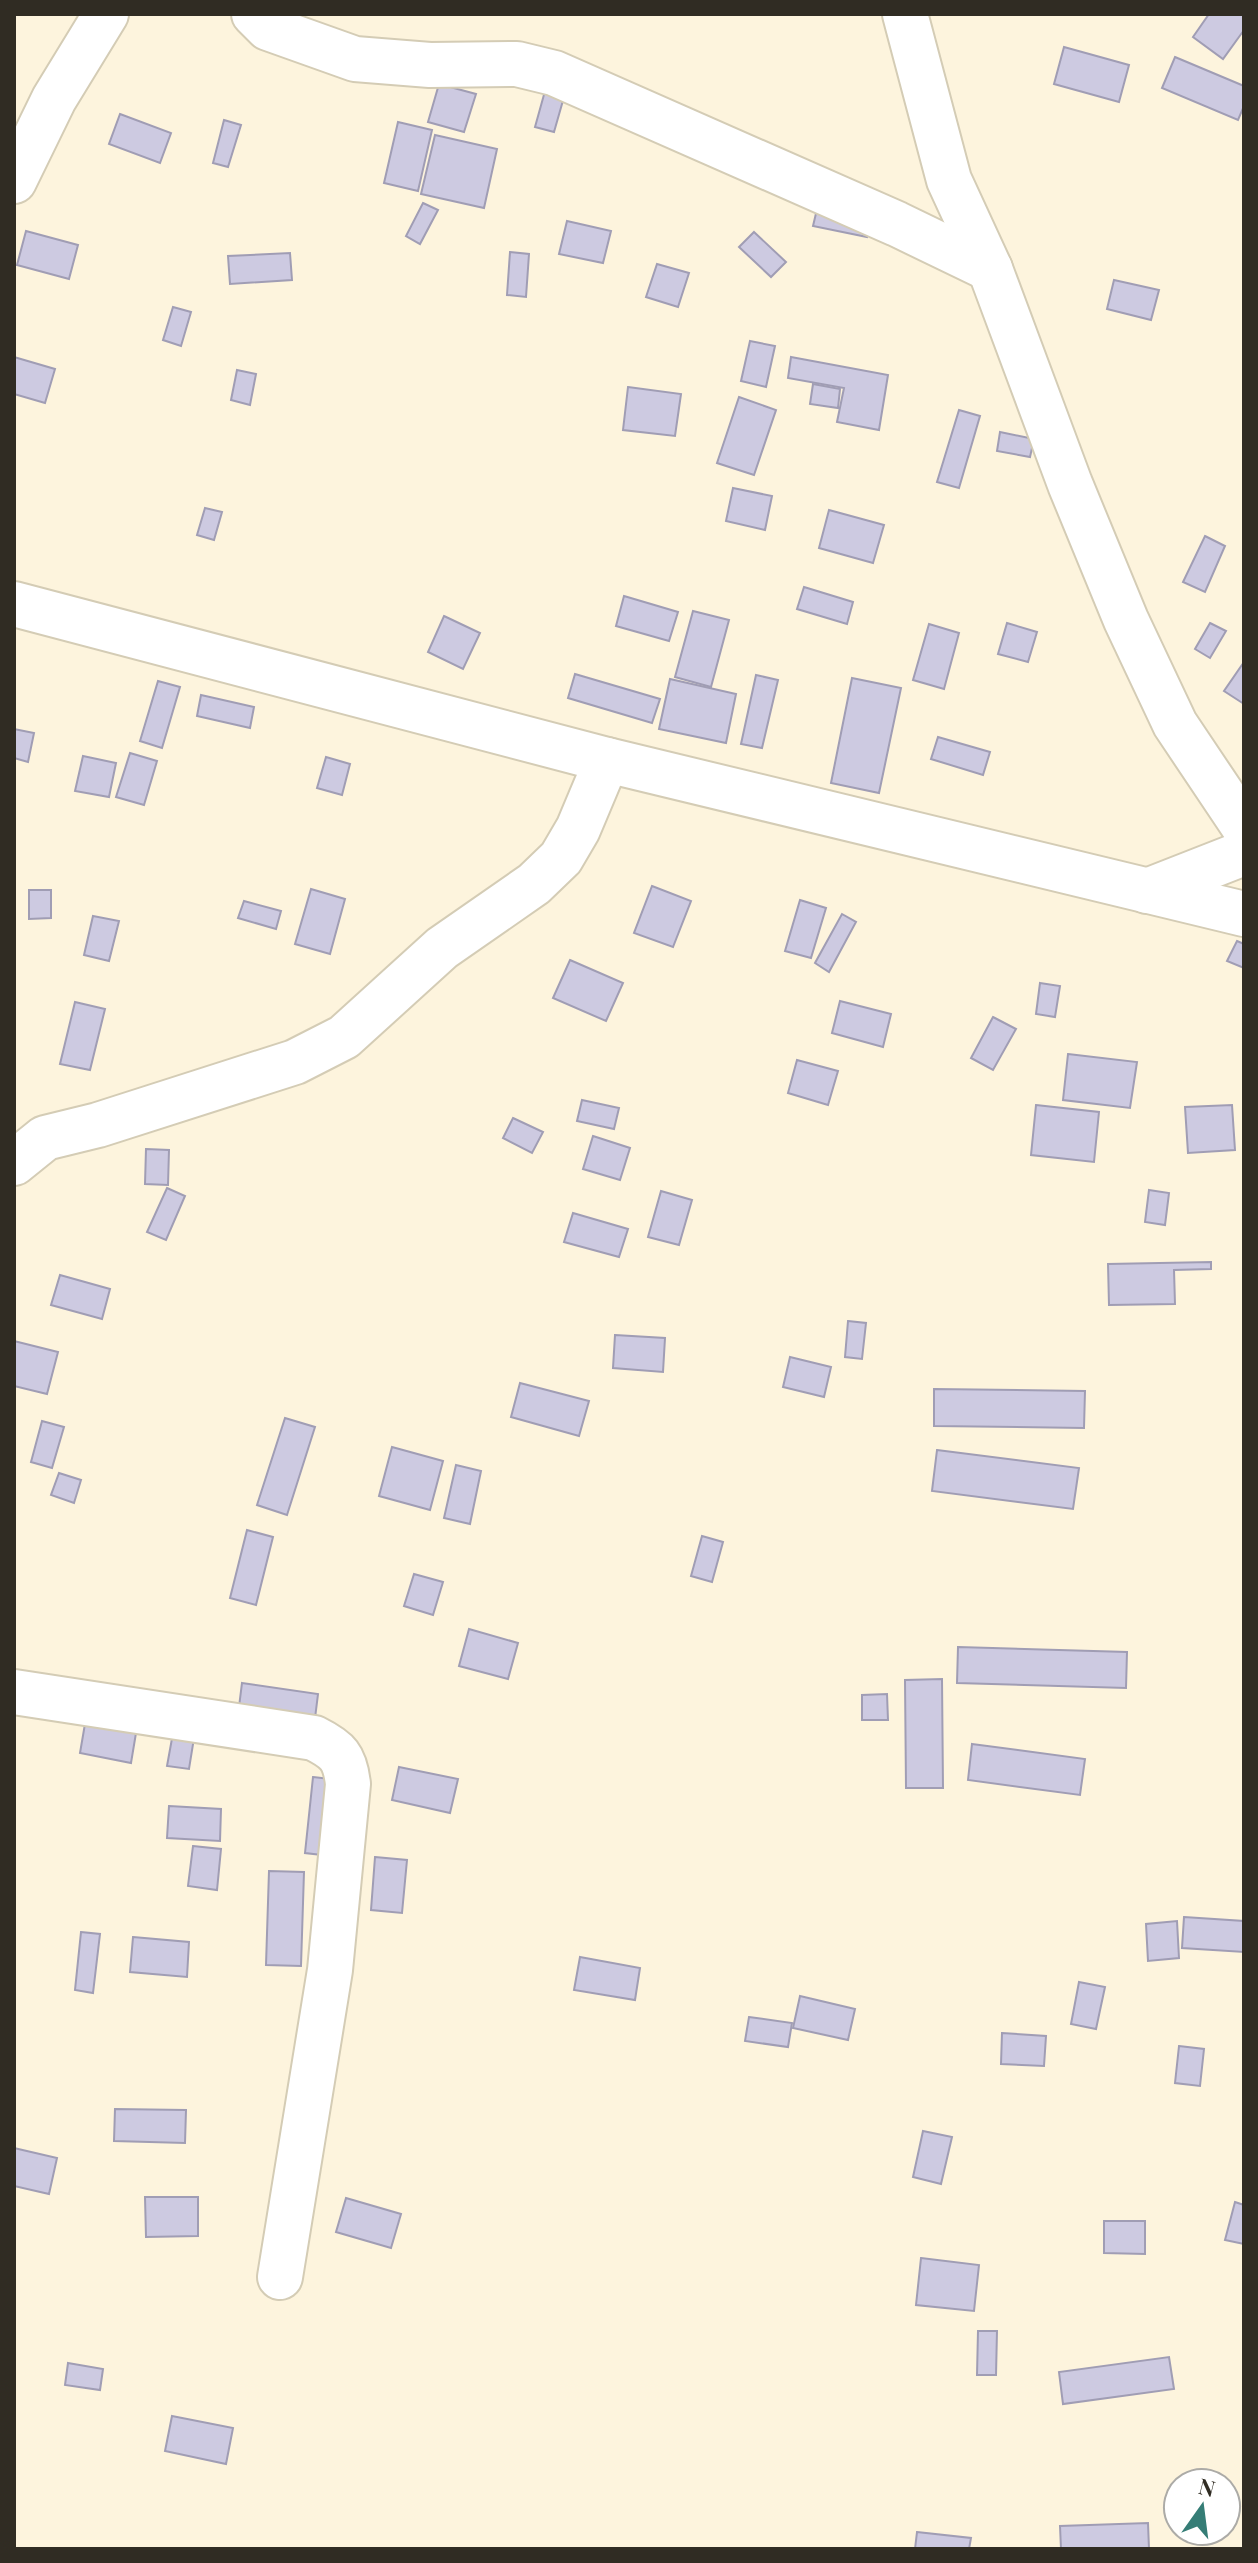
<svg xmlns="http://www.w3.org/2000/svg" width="1258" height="2563" font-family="'Playfair Display',serif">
<rect width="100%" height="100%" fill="#fdf4dd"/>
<g fill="#cdcae1" stroke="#a09db4" stroke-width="2">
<polygon points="1209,14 1244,14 1244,30 1223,59 1193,37"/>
<polygon points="1064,47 1129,65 1119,102 1054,84"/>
<polygon points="1175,57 1244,86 1244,106 1238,120 1162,88"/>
<polygon points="439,84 476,94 464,132 428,122"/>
<polygon points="545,91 564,97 554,132 535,127"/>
<polygon points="120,114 171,133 160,163 109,144"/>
<polygon points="224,120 241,125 228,167 213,163"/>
<polygon points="398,122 432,130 418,191 384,183"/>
<polygon points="435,135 497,149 484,208 421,194"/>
<polygon points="423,203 438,210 420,244 406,236"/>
<polygon points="818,205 871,217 867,237 813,226"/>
<polygon points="567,221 611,231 603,263 559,254"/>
<polygon points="26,231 78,245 69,279 17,265"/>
<polygon points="754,232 786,262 771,277 739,247"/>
<polygon points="510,252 529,254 526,297 507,295"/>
<polygon points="290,253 292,280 230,284 228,256"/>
<polygon points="657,264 689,273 678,307 646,297"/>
<polygon points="1114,280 1159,290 1151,320 1107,309"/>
<polygon points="173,307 191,312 181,346 163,340"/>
<polygon points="750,341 775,346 766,387 741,381"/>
<polygon points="14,357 55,369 45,403 14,394"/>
<polygon points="791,357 888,375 879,430 837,422 844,388 788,378"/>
<polygon points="237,370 256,374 250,405 231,400"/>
<polygon points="813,384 840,389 838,408 810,404"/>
<polygon points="628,387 681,394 675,436 623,430"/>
<polygon points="739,397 776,410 754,475 717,463"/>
<polygon points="959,410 980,416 959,488 937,482"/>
<polygon points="1000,432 1034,439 1030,457 997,451"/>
<polygon points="733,488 772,496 765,530 726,521"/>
<polygon points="205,508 222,512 214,540 197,535"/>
<polygon points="829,510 884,525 873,563 819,548"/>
<polygon points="1205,536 1225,546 1205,592 1183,582"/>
<polygon points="804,587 853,602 847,624 797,609"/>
<polygon points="624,596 678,612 669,641 616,626"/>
<polygon points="693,611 729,620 711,687 675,677"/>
<polygon points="444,616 480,633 463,669 428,652"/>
<polygon points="1007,623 1037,632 1028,662 998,654"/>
<polygon points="1210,623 1226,631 1210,658 1195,649"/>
<polygon points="929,624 959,633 944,689 913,680"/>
<polygon points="1244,662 1244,704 1224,691"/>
<polygon points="575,674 660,699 652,723 568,698"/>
<polygon points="756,675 778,680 762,748 741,744"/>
<polygon points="852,678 901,688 879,793 831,783"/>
<polygon points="670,679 736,694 726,743 659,729"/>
<polygon points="158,681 180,687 162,748 140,741"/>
<polygon points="201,695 254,707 250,728 197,716"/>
<polygon points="14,729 34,733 28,762 14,758"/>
<polygon points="938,737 990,752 983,775 931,759"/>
<polygon points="130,753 157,761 144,805 116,797"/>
<polygon points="83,756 116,763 109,797 75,791"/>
<polygon points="326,757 350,764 342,795 317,788"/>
<polygon points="652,886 691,901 673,947 634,933"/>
<polygon points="311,889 345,899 330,954 295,944"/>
<polygon points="29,890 51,890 51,918 29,919"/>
<polygon points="800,900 826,908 811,958 785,951"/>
<polygon points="244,901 281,911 276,929 238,918"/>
<polygon points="842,914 856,922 829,972 815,963"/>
<polygon points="93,916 119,921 109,961 84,955"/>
<polygon points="1237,941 1244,944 1244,968 1227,961"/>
<polygon points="570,960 623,983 606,1021 553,998"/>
<polygon points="1040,983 1060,986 1055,1017 1036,1014"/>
<polygon points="840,1001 891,1014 883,1047 832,1033"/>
<polygon points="75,1002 105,1009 90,1070 60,1064"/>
<polygon points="993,1017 1016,1029 993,1070 971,1058"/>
<polygon points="1068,1054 1137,1062 1130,1108 1063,1100"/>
<polygon points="797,1060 838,1071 828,1105 788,1093"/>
<polygon points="582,1100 619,1108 614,1129 577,1121"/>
<polygon points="1036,1105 1099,1112 1094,1162 1031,1155"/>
<polygon points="1232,1105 1235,1150 1188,1153 1185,1107"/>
<polygon points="513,1118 543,1132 532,1153 503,1138"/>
<polygon points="593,1136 630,1148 620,1180 583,1169"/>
<polygon points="146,1149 169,1150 168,1185 145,1184"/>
<polygon points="167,1188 185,1196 166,1240 147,1232"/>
<polygon points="1149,1190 1169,1193 1165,1225 1145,1222"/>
<polygon points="661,1191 692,1200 679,1245 648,1237"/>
<polygon points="573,1213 628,1229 619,1257 564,1242"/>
<polygon points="1211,1262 1211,1269 1174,1270 1175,1304 1109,1305 1108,1264"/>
<polygon points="60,1275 110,1289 102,1319 51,1305"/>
<polygon points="848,1321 866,1323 862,1359 845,1357"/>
<polygon points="615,1335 665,1338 663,1372 613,1368"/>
<polygon points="14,1341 58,1352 47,1394 14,1386"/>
<polygon points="790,1357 831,1367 824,1397 783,1387"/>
<polygon points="520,1383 589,1401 579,1436 511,1417"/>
<polygon points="934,1389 1085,1391 1084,1428 934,1426"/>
<polygon points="285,1418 315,1427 287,1515 257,1505"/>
<polygon points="42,1421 64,1427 52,1468 31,1462"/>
<polygon points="392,1447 443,1461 430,1510 379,1496"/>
<polygon points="937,1450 1079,1468 1073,1509 932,1491"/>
<polygon points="456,1465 481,1471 470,1524 444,1518"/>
<polygon points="59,1473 81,1480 74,1503 51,1495"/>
<polygon points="247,1530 273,1537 256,1605 230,1598"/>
<polygon points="702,1536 723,1542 712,1582 691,1576"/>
<polygon points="414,1574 443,1582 433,1615 404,1606"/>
<polygon points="469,1629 518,1643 508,1679 459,1666"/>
<polygon points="958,1647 1127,1652 1126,1688 957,1683"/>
<polygon points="942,1679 943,1788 906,1788 905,1680"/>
<polygon points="242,1683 318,1694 315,1718 239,1707"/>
<polygon points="887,1694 888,1720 862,1720 862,1695"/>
<polygon points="86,1718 137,1727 131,1763 80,1753"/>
<polygon points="173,1733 194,1738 189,1769 167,1766"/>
<polygon points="972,1744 1085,1759 1080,1795 968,1780"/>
<polygon points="399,1767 458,1779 450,1813 392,1800"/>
<polygon points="313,1777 348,1781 339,1857 305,1853"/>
<polygon points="169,1806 221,1809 220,1841 167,1838"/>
<polygon points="193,1846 221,1849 217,1890 188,1886"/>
<polygon points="375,1857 407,1860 402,1913 371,1910"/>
<polygon points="269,1871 304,1872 301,1966 266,1965"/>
<polygon points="1184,1917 1244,1921 1244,1952 1182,1948"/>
<polygon points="1177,1921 1179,1958 1148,1961 1146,1924"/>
<polygon points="81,1932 100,1934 93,1993 75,1990"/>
<polygon points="133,1937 189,1942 187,1977 130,1972"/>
<polygon points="580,1957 640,1968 635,2000 574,1990"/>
<polygon points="1079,1982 1105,1987 1096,2029 1071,2024"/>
<polygon points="800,1996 855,2009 848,2040 793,2028"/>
<polygon points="749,2017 792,2023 788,2047 745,2041"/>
<polygon points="1002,2033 1046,2036 1044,2066 1001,2064"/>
<polygon points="1179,2046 1204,2049 1200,2086 1175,2083"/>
<polygon points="115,2109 186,2110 185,2143 114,2141"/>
<polygon points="923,2131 952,2137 941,2184 913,2177"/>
<polygon points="14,2148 57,2158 49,2194 14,2186"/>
<polygon points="145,2197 198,2197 198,2236 146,2237"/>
<polygon points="346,2198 401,2214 391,2248 336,2232"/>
<polygon points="1235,2202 1244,2205 1244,2244 1225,2240"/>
<polygon points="1104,2221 1145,2221 1145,2254 1104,2253"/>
<polygon points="921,2258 979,2265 974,2311 916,2305"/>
<polygon points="978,2331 997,2331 996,2375 977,2375"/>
<polygon points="1169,2357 1174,2389 1063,2404 1059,2372"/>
<polygon points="68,2363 103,2369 100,2390 65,2385"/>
<polygon points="172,2416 233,2428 226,2464 165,2451"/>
<polygon points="1148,2523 1149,2549 1061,2549 1060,2526"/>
<polygon points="917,2532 971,2538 969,2549 915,2549"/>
</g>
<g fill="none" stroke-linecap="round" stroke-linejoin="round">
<defs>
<g id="minor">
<polyline points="254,14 268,28 355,59 430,65 517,64 554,73 897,224 990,269"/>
<polyline points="905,14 949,180 990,269 1070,484 1126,620 1175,724 1244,827"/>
<polyline points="14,181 54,99 106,14"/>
<polyline points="14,604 607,760 1244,914"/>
<polyline points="1147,891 1244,853"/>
<polyline points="14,1163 45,1138 98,1125 295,1062 344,1037 442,948 534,884 561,858 578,829 607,760"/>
<path d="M14,1692L314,1738C338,1750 345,1757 348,1784L330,1970L280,2277"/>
</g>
</defs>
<use href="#minor" stroke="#d4ccb5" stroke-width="48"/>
<use href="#minor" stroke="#fff" stroke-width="44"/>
</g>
<rect width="1258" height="2563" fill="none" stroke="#302c23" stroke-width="32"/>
<g transform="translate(1202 2507) rotate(14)"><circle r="38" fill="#ffffff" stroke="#acaba7" stroke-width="2"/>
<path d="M0-6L14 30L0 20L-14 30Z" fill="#357d76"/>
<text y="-12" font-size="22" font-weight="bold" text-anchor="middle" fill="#302c23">N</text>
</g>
</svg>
